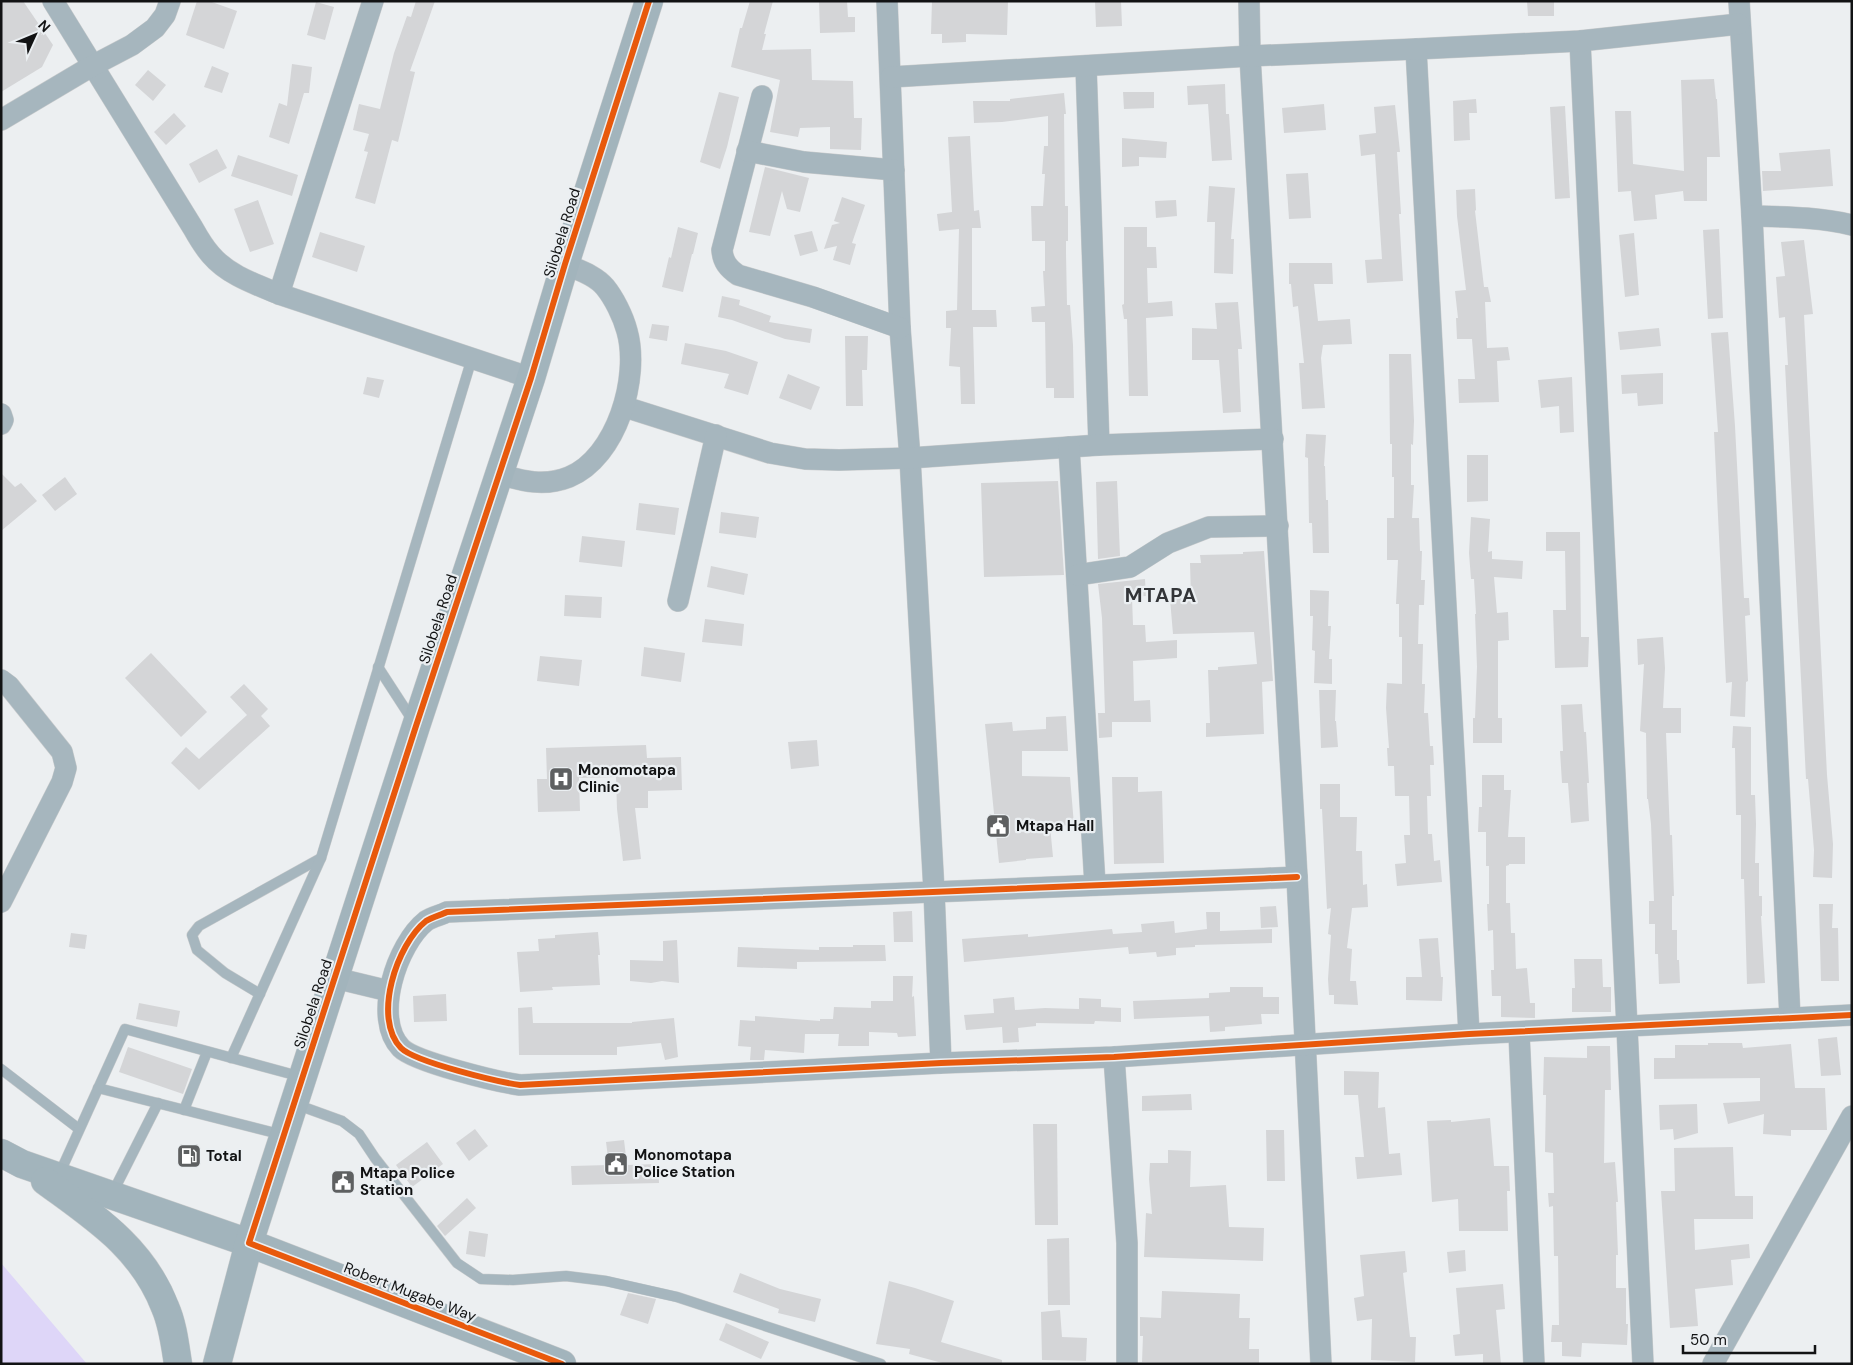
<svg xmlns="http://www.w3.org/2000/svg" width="1853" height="1365" font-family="'DM Sans',sans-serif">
<rect width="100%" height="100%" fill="#eceff1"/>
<polygon fill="#ded6f8" points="1,1263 87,1364 1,1364"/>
<g fill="#d4d5d7">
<polygon points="1,1 23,1 53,45 42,67 1,92"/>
<polygon points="197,1 209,1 237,11 224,49 186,35"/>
<polygon points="416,1 435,1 410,71 415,72 398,142 392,140 375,204 355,198 368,152 364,151 369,134 353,130 359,104 380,109 394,53 407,16 411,17"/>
<polygon points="750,1 773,1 764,34 766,34 762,50 811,49 812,80 853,81 854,118 862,118 861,150 830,149 830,127 800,128 798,137 770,132 780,80 731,67 740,28 742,28"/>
<polygon points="819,1 847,1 848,17 855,17 855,32 820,33"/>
<polygon points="932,1 1008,1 1007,35 966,34 966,42 942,43 942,34 931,34"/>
<polygon points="1095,1 1121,1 1122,26 1096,27"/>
<polygon points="1527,1 1554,1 1554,16 1528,16"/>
<polygon points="316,2 334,7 325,40 307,35"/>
<polygon points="292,64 312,67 309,93 304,93 289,144 269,137 279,103 287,106"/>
<polygon points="212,66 229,73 222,93 204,87"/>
<polygon points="148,70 166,85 153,101 135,85"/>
<polygon points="1714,79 1716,99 1717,99 1720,157 1707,157 1707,201 1684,201 1683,191 1655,195 1657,219 1634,221 1631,191 1618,192 1615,111 1631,111 1633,164 1684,171 1681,80"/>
<polygon points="1225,84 1226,114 1229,114 1232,160 1212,161 1208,104 1188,105 1187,86"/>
<polygon points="719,92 739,97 727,147 720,169 700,162"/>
<polygon points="1123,92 1154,92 1154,108 1124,109"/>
<polygon points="1064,93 1066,114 1064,114 1065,206 1068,206 1068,241 1066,241 1066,253 1067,305 1070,305 1073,345 1074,398 1054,398 1054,388 1046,388 1045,322 1032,322 1031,307 1045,306 1043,271 1045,271 1045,241 1032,241 1031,206 1043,206 1045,174 1042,174 1044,146 1048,146 1048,116 1002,122 974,123 973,101 1010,101 1010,99"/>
<polygon points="1476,99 1477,113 1469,113 1470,140 1454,141 1453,101"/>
<polygon points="1324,104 1326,130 1284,133 1282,108"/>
<polygon points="1395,105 1400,152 1397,152 1401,214 1399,214 1403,281 1367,283 1365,260 1382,259 1375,154 1361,156 1359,135 1376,133 1374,107"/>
<polygon points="1565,106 1570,198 1555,199 1550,107"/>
<polygon points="174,113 186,126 166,145 154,132"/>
<polygon points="970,136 974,211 979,210 981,228 972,228 972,310 996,310 997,327 973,327 975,404 961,404 960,367 949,366 951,328 946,328 946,311 957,310 959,229 939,231 937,214 952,212 948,137"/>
<polygon points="1122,138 1167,142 1166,158 1139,157 1139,166 1122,167"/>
<polygon points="217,149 227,168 199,183 189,164"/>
<polygon points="1830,149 1833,186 1763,191 1762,171 1781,171 1779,153"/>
<polygon points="238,155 298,175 292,196 231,176"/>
<polygon points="765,167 809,178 800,212 787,209 782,191 770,236 749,232"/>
<polygon points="1308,173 1311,218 1289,219 1286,174"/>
<polygon points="1209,186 1235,188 1231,239 1234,239 1233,274 1214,273 1215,222 1207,222"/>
<polygon points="1475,189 1476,210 1475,211 1484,287 1488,287 1491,302 1485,302 1487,348 1508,347 1510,360 1497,361 1499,402 1459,403 1458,379 1475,379 1472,339 1457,339 1456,318 1458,318 1455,291 1466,290 1457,216 1456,190"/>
<polygon points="842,197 865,205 852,243 856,244 850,265 833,260 837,246 824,249 832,225 840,223 834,221"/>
<polygon points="258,200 274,244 250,252 234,209"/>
<polygon points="1176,200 1177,216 1156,218 1155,201"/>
<polygon points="678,227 698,233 693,254 692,254 683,292 662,287 669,257 671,258"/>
<polygon points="1124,227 1147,227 1147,247 1156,247 1157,268 1147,268 1148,303 1172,301 1173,316 1146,318 1148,396 1129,396 1127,319 1124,319 1122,305 1124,304"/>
<polygon points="1719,229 1723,318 1708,319 1703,230"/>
<polygon points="812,231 818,251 800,256 794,235"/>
<polygon points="320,232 365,246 357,272 312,257"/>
<polygon points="1634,233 1639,295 1625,297 1619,235"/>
<polygon points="1804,240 1813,314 1804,315 1827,775 1833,844 1832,878 1813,877 1814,850 1808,779 1806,779 1801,679 1785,365 1788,365 1785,317 1779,318 1776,277 1785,276 1781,242"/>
<polygon points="1289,263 1332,263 1333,284 1314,284 1318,321 1350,319 1352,344 1323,345 1321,358 1325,408 1302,409 1299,363 1304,363 1298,306 1293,307 1291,284 1289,284"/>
<polygon points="722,296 740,300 739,305 771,316 769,322 812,329 810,343 785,339 732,320 718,317"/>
<polygon points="1238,302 1242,349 1238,349 1241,412 1223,413 1219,360 1192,360 1192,328 1217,329 1215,303"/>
<polygon points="652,324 669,326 667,341 649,338"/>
<polygon points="1659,328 1661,346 1620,350 1618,332"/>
<polygon points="1728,332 1735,426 1744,598 1749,598 1750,615 1745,616 1748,681 1746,682 1745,717 1730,716 1732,682 1726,683 1714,432 1718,432 1711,333"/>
<polygon points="845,336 868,336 867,370 862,370 863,406 846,406"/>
<polygon points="685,343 726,351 758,362 748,395 724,388 729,374 681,364"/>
<polygon points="1389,354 1411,354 1414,421 1413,445 1411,444 1411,485 1414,485 1412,518 1419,518 1420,551 1422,551 1421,580 1425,580 1424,605 1419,605 1418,644 1423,644 1422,684 1425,684 1424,713 1428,713 1430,746 1433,746 1434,765 1430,765 1431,796 1427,796 1428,834 1432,834 1434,861 1440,860 1442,882 1397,886 1395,864 1406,863 1404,835 1410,835 1409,796 1395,796 1394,766 1388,766 1387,748 1389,748 1386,708 1387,683 1402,684 1402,637 1399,637 1399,604 1396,604 1398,560 1387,560 1387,518 1394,518 1394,477 1392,477 1392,444 1390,444"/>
<polygon points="1663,373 1663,404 1638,406 1637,393 1622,394 1621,375"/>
<polygon points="788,374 820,387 811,410 779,398"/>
<polygon points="367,377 384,380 379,398 363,394"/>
<polygon points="1572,377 1574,432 1560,433 1559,406 1541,408 1538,380"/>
<polygon points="1306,434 1326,435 1324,466 1325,466 1326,500 1328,500 1329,553 1313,553 1312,523 1309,523 1308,458 1305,457"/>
<polygon points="1467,455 1488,455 1488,501 1467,502"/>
<polygon points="1,473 15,487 21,483 37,501 1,531"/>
<polygon points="65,477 77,494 55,511 42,495"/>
<polygon points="1058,481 1064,575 984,577 981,483"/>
<polygon points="1117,481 1120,556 1098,559 1096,482"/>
<polygon points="639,503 679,508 675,535 636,530"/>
<polygon points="721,512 759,517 756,538 719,533"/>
<polygon points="1471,517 1490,519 1488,552 1492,551 1492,559 1523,561 1522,579 1494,577 1497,613 1508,612 1509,640 1498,641 1498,718 1502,718 1502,743 1473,743 1473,718 1475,718 1477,667 1475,614 1476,614 1474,579 1471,579 1469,553"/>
<polygon points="1546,532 1580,532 1581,637 1589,637 1588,667 1555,668 1553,610 1566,610 1565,551 1546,551"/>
<polygon points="582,536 625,541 622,567 579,562"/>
<polygon points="1264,551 1273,681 1262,682 1264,734 1206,737 1206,723 1210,723 1208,670 1218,670 1218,667 1257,664 1254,632 1173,634 1170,599 1191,597 1190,563 1201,563 1200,555 1243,554 1243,552"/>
<polygon points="711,566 748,574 744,595 707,587"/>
<polygon points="1145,579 1146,596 1132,597 1133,625 1145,625 1146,642 1177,640 1177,658 1133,661 1134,701 1150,700 1151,722 1112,722 1112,737 1099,738 1098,713 1105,713 1102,618 1098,584"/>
<polygon points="1310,590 1329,591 1328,626 1331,626 1329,659 1332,659 1332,684 1314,683 1315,651 1312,650 1313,616 1310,616"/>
<polygon points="565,595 602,597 601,618 564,616"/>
<polygon points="705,619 744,624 742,646 702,642"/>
<polygon points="1663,637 1665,668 1663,708 1681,708 1681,733 1666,733 1670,835 1672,835 1674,896 1672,896 1672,930 1677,930 1677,960 1679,960 1680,983 1659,984 1658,954 1655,954 1655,924 1649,924 1649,901 1654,901 1651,824 1648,799 1647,799 1646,733 1640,731 1644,664 1638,665 1637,639"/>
<polygon points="644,647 685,653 681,682 641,676"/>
<polygon points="151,653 207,712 181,737 125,678"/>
<polygon points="540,656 582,660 579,686 537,681"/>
<polygon points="244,684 268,709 261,716 270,726 199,790 171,763 186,747 199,759 247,715 230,697"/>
<polygon points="1319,690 1336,690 1335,721 1336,721 1338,747 1321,748"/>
<polygon points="1582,704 1584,732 1586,732 1589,783 1587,783 1589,821 1571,823 1568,783 1562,783 1560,751 1563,751 1561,705"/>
<polygon points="1066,716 1068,751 1022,751 1022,776 1070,777 1074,825 1050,826 1053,857 1026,859 1026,860 999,863 985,724 1012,722 1013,731 1046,729 1046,717"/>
<polygon points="1733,726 1751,727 1751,795 1755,795 1756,824 1755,863 1759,863 1759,896 1762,896 1762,916 1761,916 1765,983 1747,984 1744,879 1741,879 1741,815 1736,815 1735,748 1732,748"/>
<polygon points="817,740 819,766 791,769 788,742"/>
<polygon points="646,745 647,758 681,757 682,790 648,791 648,808 635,808 641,859 623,861 617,809 616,777 579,778 580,811 538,812 537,779 547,779 546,748"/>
<polygon points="1482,775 1504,775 1504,790 1511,790 1508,837 1525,837 1525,864 1509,864 1509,865 1506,866 1506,903 1510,903 1511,933 1515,933 1516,969 1527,968 1530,1003 1535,1003 1535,1018 1501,1017 1501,996 1492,996 1491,970 1494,970 1493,930 1488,931 1487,904 1489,904 1489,866 1486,866 1486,832 1478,832 1479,807 1482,807"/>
<polygon points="1112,777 1138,777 1138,792 1162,791 1164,863 1114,864"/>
<polygon points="1320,784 1340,784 1340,817 1357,817 1356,851 1362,851 1363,885 1367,884 1368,907 1352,908 1347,948 1352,949 1350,981 1356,981 1358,1005 1334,1004 1334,995 1329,995 1328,979 1331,935 1328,934 1331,908 1327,909 1322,809 1320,809"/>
<polygon points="1819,904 1833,904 1832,928 1838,928 1839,981 1821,981"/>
<polygon points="1276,906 1278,927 1261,928 1260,907"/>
<polygon points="912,911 913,942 894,942 893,912"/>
<polygon points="1206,912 1220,912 1220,931 1272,929 1272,943 1195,945 1195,947 1176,948 1176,955 1157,957 1156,952 1129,954 1128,947 964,962 962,939 1028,934 1028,937 1112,929 1113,934 1142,932 1141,924 1174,921 1175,933 1207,929"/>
<polygon points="598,932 600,955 598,955 600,985 552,987 553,990 520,992 517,952 539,951 538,939 555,938 555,935"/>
<polygon points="71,933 87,935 85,949 69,947"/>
<polygon points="1438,938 1441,977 1443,977 1442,1001 1406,1000 1406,977 1422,977 1419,939"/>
<polygon points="677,940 679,983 662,981 651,983 630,981 630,960 663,961 663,941"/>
<polygon points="853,945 885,945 886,961 797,962 797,969 737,967 738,947 819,950 819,947 853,947"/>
<polygon points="1574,959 1602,959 1603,987 1611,987 1611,1012 1572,1012 1572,988 1575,988"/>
<polygon points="893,976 913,976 912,997 914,996 916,1036 898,1037 897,1033 869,1032 869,1046 838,1046 839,1034 805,1034 804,1053 765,1050 764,1060 750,1060 751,1047 738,1046 740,1020 755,1021 755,1016 820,1021 820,1019 833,1019 834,1007 871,1008 871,1001 893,1001"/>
<polygon points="1230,987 1263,987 1263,997 1279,997 1279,1014 1261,1014 1262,1024 1225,1027 1225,1031 1210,1032 1209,1016 1134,1019 1133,1001 1209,998 1209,993 1230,992"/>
<polygon points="446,994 447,1021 414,1022 413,996"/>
<polygon points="1014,997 1015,1010 1045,1008 1079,1009 1079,998 1101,999 1101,1007 1121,1008 1121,1022 1095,1021 1094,1024 1036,1023 1036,1026 1018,1028 1019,1042 1003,1043 1002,1027 966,1030 964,1015 994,1013 993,999"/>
<polygon points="139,1003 180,1011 177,1027 136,1019"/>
<polygon points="532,1007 533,1023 632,1023 632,1022 674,1018 678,1057 665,1060 661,1043 617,1047 617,1055 519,1055 518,1008"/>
<polygon points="1837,1037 1841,1075 1821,1076 1818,1039"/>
<polygon points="1708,1043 1742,1043 1743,1048 1791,1044 1795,1088 1825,1088 1827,1130 1791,1130 1791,1136 1763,1134 1764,1114 1728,1124 1723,1103 1760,1101 1760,1078 1654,1079 1654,1058 1675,1058 1675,1045 1708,1045"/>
<polygon points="1587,1046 1610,1046 1611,1090 1605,1090 1604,1163 1615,1162 1618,1202 1616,1202 1618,1255 1616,1255 1616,1288 1626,1288 1626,1324 1628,1324 1627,1345 1582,1343 1581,1357 1562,1356 1562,1342 1551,1342 1552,1325 1559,1325 1558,1256 1554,1256 1553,1206 1549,1207 1548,1193 1554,1193 1553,1153 1545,1152 1546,1095 1543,1095 1544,1057 1587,1058"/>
<polygon points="128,1047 192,1069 183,1094 119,1072"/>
<polygon points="1344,1071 1379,1072 1378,1108 1385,1107 1389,1154 1400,1153 1402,1175 1357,1179 1355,1157 1364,1157 1358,1095 1344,1095"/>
<polygon points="1191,1094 1192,1110 1142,1111 1142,1096"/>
<polygon points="1697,1104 1698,1133 1674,1140 1673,1129 1660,1130 1659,1105"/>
<polygon points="1490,1118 1494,1166 1509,1166 1510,1191 1507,1191 1508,1231 1459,1231 1458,1199 1432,1202 1427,1121 1451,1120 1451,1122"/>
<polygon points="1033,1124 1057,1124 1058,1225 1035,1225"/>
<polygon points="475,1129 488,1146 469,1161 456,1143"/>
<polygon points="1266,1130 1284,1130 1285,1181 1267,1181"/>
<polygon points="624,1140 627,1165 658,1164 659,1183 572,1185 571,1166 609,1165 606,1142"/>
<polygon points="427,1142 443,1164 412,1187 396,1165"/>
<polygon points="1733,1147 1735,1196 1753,1196 1753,1219 1694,1219 1695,1250 1749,1244 1750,1258 1731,1260 1733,1285 1695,1289 1698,1326 1670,1328 1661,1191 1675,1191 1674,1148"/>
<polygon points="1168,1150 1191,1151 1190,1187 1226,1185 1229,1227 1264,1228 1263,1261 1144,1257 1146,1213 1152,1214 1149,1179 1150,1163 1168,1163"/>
<polygon points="467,1198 476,1208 445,1236 437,1226"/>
<polygon points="469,1231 488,1234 485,1257 466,1254"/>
<polygon points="1069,1238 1070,1305 1048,1305 1047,1239"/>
<polygon points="1465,1250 1466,1271 1449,1273 1447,1252"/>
<polygon points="1405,1251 1407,1272 1403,1273 1410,1337 1416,1337 1415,1362 1371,1360 1372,1319 1357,1321 1354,1298 1364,1296 1360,1255"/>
<polygon points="740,1273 780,1289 821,1299 815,1322 778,1313 779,1309 733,1292"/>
<polygon points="889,1281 915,1288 954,1301 941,1342 1002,1360 1002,1364 946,1364 909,1354 910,1349 876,1344"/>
<polygon points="1503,1284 1505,1309 1496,1310 1501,1364 1483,1364 1483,1354 1455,1356 1453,1335 1460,1334 1456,1288"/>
<polygon points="1162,1291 1240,1294 1239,1318 1250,1318 1249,1349 1259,1349 1259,1364 1142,1362 1143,1336 1140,1336 1140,1317 1161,1318"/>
<polygon points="628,1293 656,1299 648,1324 620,1315"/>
<polygon points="1060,1310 1062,1337 1087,1338 1086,1361 1042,1360 1041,1312"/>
<polygon points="726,1323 769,1342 761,1359 719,1340"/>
</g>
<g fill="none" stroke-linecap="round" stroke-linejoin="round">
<defs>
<g id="lane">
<polyline points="378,667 413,721"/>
<polyline points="260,994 225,973 197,950 192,935 199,926 321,858"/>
<polyline points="231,1058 321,858 472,358"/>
<polyline points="1,1069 79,1129"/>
<polyline points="98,1088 283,1135"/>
<polyline points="295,1104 342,1121 359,1134 375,1158 457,1263 481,1279 513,1280 566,1276 606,1281 677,1297 881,1364"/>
<polyline points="184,1110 207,1052"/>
<polyline points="58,1177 125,1029 302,1077"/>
<polyline points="112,1194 158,1103"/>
</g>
<g id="street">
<path d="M53,1L193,228C198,237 204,247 211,255C228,275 255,284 279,294L531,378"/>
<polyline points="887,1 900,328 910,458 934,891 941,1063"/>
<polyline points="1249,1 1250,56 1297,877 1321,1364"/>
<polyline points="1739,1 1752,216 1790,1018"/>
<polyline points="1580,41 1643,1364"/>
<polyline points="1416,49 1469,1034"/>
<polyline points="1086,66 1099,445"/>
<polyline points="891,77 1250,56 1416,49 1580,41 1739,24"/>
<path d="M762,96L722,250C723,262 728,268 738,275L813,297L900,328"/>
<polyline points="1,120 92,66 132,45 155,28 165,15 170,1"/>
<polyline points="747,151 804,162 894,170"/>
<path d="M1752,216C1786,217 1819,217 1852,225"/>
<polyline points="279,294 373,1"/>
<polyline points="625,407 770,453 805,459 839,460 910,458 1099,445 1273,439"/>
<polyline points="1,414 3,420 1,424"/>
<polyline points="1069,447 1095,885"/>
<path d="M499,474C523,481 544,487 569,477C617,457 640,377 627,331C623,316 614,298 605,287C595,275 578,270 565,264"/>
<polyline points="1077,575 1130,567 1168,543 1209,527 1278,526"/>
<polyline points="678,601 716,435"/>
<polyline points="1,680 9,686 62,752 66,768 62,782 1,902"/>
<path d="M1297,877C1014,889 731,900 447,912C441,915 432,917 426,921C397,944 372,1018 401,1048C415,1062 498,1082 520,1085L941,1063L1114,1057L1469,1034L1852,1015"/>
<polyline points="335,978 389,991"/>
<polyline points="1519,1033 1534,1364"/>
<polyline points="1114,1057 1127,1243 1127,1364"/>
<polyline points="1713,1364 1852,1116"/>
</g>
<g id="secondary">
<polyline points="1,1153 22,1164 249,1243 562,1364"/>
<path d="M45,1181C94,1217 142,1247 165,1307C173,1325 175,1345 178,1364"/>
<polyline points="217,1364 249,1243 416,726 531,378 565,264 649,1"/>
</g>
</defs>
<use href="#lane" stroke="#cacccd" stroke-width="11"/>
<use href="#street" stroke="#cacccd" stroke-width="22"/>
<use href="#secondary" stroke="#cacccd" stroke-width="29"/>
<use href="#lane" stroke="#a6b6be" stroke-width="10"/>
<use href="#street" stroke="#a6b6be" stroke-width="21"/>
<use href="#secondary" stroke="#a2b4bc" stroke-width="28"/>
<defs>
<g id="cycleway">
<path d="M1297,877C1014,889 731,900 447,912C441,915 432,917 426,921C397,944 372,1018 401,1048C415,1062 498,1082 520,1085L941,1063L1114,1057L1469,1034L1852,1015"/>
<polyline points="562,1364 249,1243 416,726 531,378 565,264 649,1"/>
</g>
</defs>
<use href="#cycleway" stroke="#ebeff2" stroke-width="9"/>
<use href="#cycleway" stroke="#e8590c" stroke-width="6"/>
</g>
<defs>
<symbol id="hospital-square" viewBox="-11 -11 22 22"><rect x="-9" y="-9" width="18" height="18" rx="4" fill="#5e6061" stroke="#ebeff2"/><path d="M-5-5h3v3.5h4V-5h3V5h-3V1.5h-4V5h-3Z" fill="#fff"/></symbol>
<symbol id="civic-square" viewBox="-11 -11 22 22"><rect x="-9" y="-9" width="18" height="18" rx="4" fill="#5e6061" stroke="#ebeff2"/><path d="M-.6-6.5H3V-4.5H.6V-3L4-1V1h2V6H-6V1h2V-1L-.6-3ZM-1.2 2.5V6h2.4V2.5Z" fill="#fff"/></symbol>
<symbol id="fuel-square" viewBox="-11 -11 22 22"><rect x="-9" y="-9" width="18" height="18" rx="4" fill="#5e6061" stroke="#ebeff2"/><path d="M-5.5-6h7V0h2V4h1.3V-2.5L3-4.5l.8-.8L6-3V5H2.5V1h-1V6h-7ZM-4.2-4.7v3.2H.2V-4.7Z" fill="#fff"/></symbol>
</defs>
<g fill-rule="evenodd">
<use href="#hospital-square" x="547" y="765" width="28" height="28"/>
<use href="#civic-square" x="984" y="812" width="28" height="28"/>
<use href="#fuel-square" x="175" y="1142" width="28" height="28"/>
<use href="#civic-square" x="602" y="1150" width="28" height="28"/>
<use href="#civic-square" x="329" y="1168" width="28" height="28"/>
</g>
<g text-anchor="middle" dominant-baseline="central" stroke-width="4.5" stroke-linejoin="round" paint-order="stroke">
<g font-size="15" fill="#121314" stroke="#ebeff2">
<text transform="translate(562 233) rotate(-73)">Silobela Road</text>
<text transform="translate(438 619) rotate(-72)">Silobela Road</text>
<text transform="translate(313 1004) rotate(-72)">Silobela Road</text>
<text transform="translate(410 1292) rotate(21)">Robert Mugabe Way</text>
</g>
<g font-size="15" font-weight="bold" fill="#121314" stroke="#ebeff2" text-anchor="start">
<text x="578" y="770">Monomotapa<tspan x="578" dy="17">Clinic</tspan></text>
<text x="1016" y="826">Mtapa Hall</text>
<text x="634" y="1155">Monomotapa<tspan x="634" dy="17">Police Station</tspan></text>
<text x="206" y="1156">Total</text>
<text x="360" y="1173">Mtapa Police<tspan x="360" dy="17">Station</tspan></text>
</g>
<g font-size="20" font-weight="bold" letter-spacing="1" fill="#333538" stroke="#ebeff2">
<text x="1161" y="595">MTAPA</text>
</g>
</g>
<rect width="1853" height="1365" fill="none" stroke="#121314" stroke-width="5"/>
<g transform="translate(35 35) rotate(46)" stroke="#ebeff2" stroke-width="4" paint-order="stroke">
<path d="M0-4L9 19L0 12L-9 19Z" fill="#121314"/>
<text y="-8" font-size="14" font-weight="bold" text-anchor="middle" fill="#121314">N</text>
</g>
<path d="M1683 1345v8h132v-8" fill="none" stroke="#121314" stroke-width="2.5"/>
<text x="1690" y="1345" font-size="15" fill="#121314" stroke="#ebeff2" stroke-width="4" paint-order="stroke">50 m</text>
</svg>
